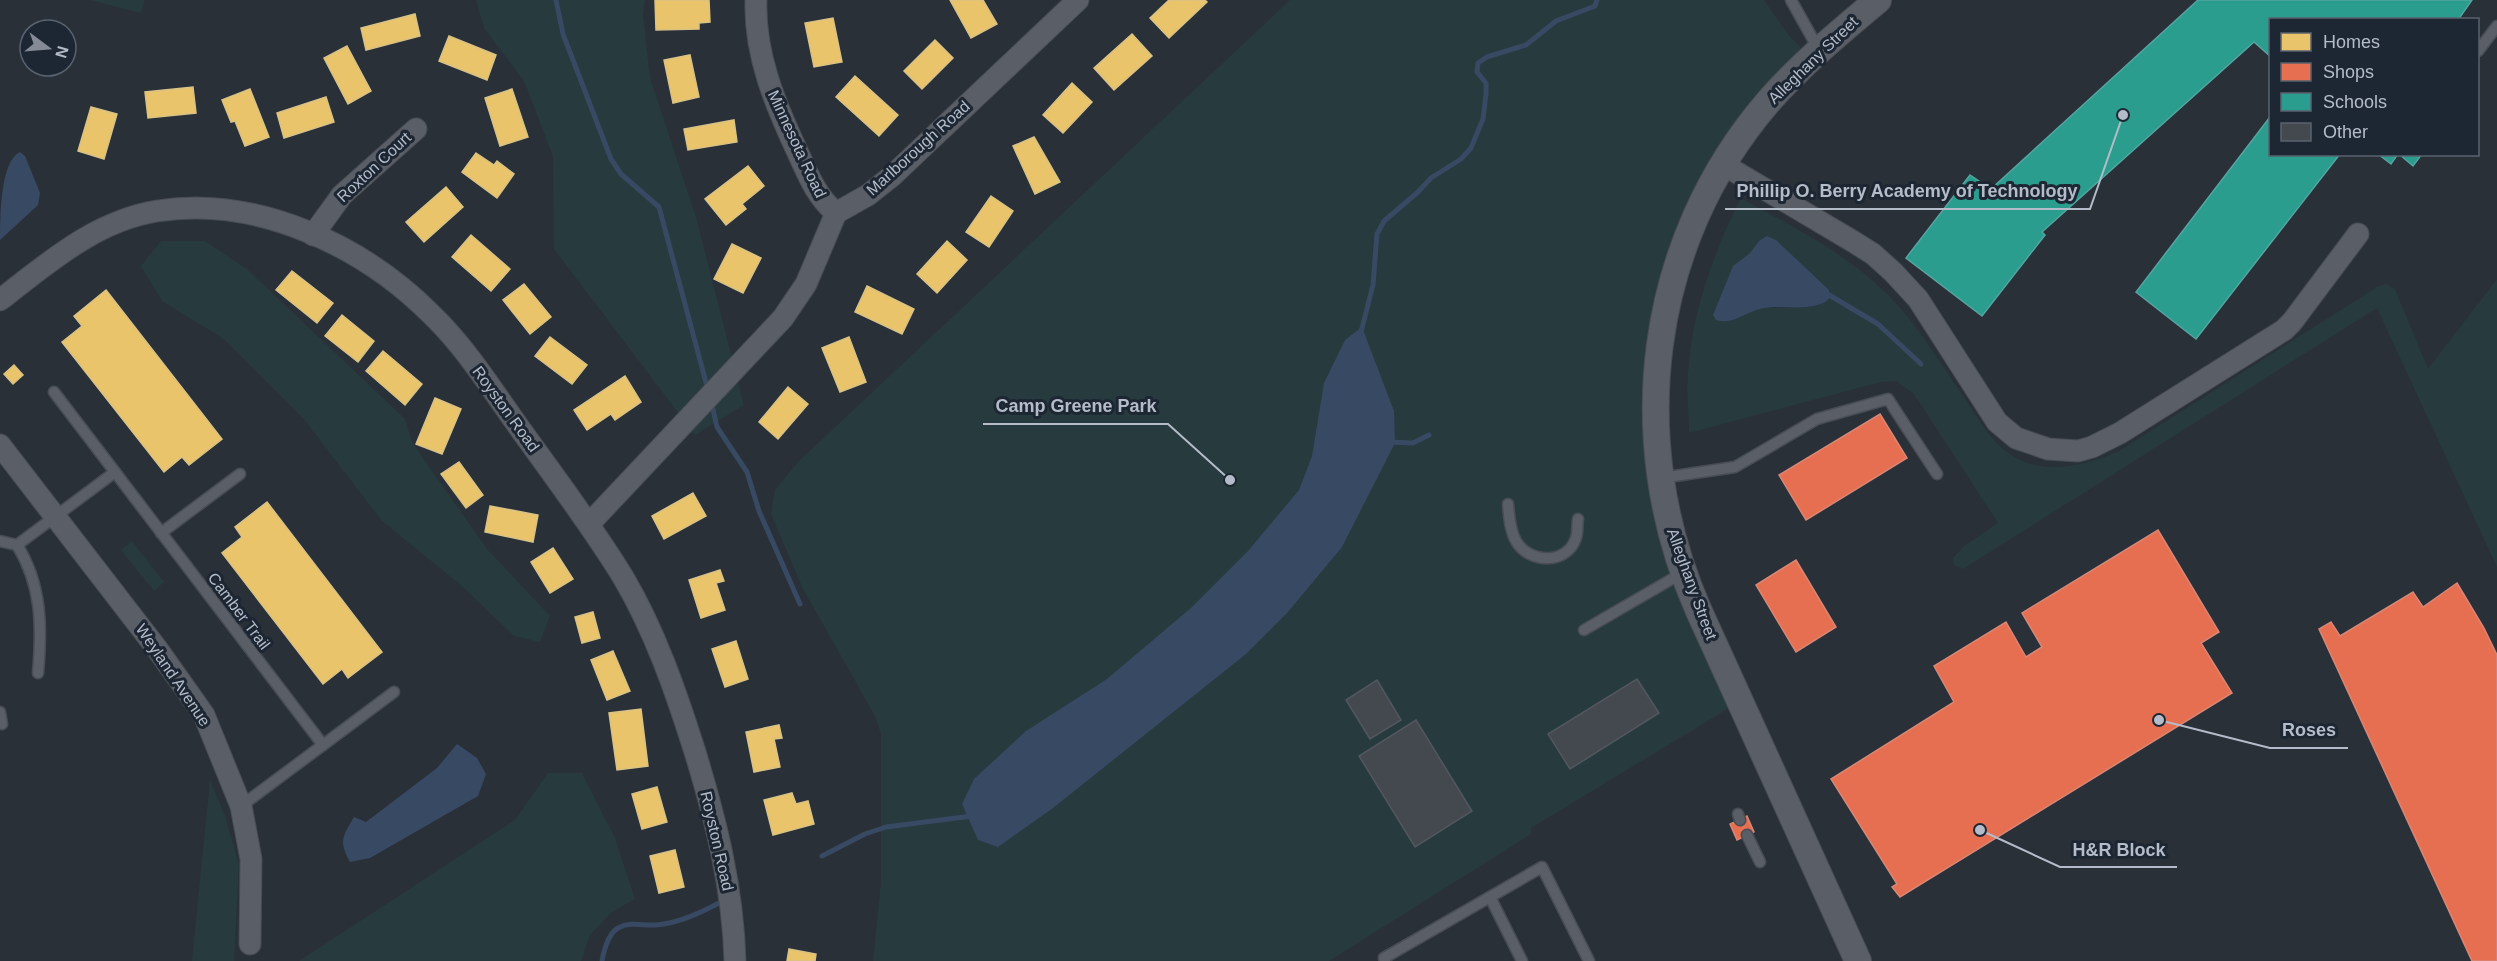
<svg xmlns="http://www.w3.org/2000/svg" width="2497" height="961" font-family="Helvetica,sans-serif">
<rect width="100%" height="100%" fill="#2a3038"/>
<g fill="#273a3e" fill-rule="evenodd">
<polygon points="90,0 145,0 141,13"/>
<polygon points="476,0 645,0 643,14 650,78 696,217 744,405 695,435 554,249 553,156 524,81 484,28"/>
<polygon points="1290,0 1764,0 1787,33 1809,57 1692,224 1654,447 1736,702 1721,713 1531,828 1531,834 1329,961 873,961 881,881 881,734 875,716 803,589 771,514 775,490 799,461"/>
<path d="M1741,198C1793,227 1850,255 1892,299C1921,329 1943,368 1967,402C1978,418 1988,436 2003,449C2037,478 2083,467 2119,451L2377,287L2386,284L2395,289L2428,369L2497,279V567L2377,308L1963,569L1954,565L1953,558L1964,546L1998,523L1914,394L1896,381L1881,382L1689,433C1689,413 1686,392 1688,373C1692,312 1714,251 1741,198ZM1750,253L1818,306L1761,308L1740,260Z"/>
<polygon points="161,241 205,241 248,270 405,419 413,444 487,549 550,616 540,642 514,636 462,586 382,521 303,418 224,339 162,301 141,266"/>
<polygon points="132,541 164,582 154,591 121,550"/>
<polygon points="548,773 582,773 615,838 635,899 612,912 590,935 581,961 299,961 515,820"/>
<polygon points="210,780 225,816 239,865 234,961 192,961"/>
</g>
<g fill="#384963">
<path d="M20,152L25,156L40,193L38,205L0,240C0,218 0,161 20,152Z"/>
<path d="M1767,236L1776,240L1829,290V299C1812,314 1781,303 1760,309C1744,313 1733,325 1716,320L1713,315L1733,266L1750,253L1759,241Z"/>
<polygon points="1362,327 1394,411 1395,443 1342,547 1288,612 1246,654 1053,808 998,847 978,840 962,804 974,779 1026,731 1107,679 1192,607 1248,551 1299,490 1312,456 1324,383 1345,340"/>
<path d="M457,744L477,758L486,774L478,796L370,858L350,862C338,841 343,836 354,817L366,822L437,768Z"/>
</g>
<g fill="#e9c46a" stroke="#d9c286" stroke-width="1.5">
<polygon points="655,0 709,0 710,22 699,23 699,29 656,30"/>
<polygon points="950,0 983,0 997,24 971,38"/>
<polygon points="1169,0 1205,0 1207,2 1169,38 1150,18"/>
<polygon points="415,14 420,36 366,50 361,28"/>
<polygon points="833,18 842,62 814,67 805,23"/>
<polygon points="1132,34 1152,56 1114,90 1094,68"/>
<polygon points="449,36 496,55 487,80 439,61"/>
<polygon points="935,40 953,58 922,89 904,71"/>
<polygon points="347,46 371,91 348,104 324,58"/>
<polygon points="690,55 699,97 673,103 664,60"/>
<polygon points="855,76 898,115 879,136 836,97"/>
<polygon points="1072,83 1092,102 1063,133 1043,115"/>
<polygon points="193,87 196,113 148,118 145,92"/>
<polygon points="250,89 269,137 245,146 235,121 231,122 222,100"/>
<polygon points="512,89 528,137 500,146 485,98"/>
<polygon points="326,97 334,122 284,138 277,113"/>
<polygon points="91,107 117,114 104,159 78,151"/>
<polygon points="734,120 737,142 688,150 684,129"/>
<polygon points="1034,137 1060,182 1035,194 1013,146"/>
<polygon points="476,153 494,165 497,161 514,174 497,198 462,172"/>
<polygon points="748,166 764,186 742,204 746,209 726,225 705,199"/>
<polygon points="446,187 463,207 424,242 406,222"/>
<polygon points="991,196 1013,211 989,247 966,232"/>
<polygon points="471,235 510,269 491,291 452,257"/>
<polygon points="947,241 967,260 937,293 917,274"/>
<polygon points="732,244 761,258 743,293 714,279"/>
<polygon points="292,271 333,303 317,323 276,290"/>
<polygon points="524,284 551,317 530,334 503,300"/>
<polygon points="867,286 914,309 902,334 855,312"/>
<polygon points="106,290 222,439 189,465 182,457 164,472 62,342 82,326 74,316"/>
<polygon points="342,315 374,341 358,362 325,336"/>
<polygon points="550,337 587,365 572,384 535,356"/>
<polygon points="849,337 866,382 840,392 822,348"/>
<polygon points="383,351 422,384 405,405 366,371"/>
<polygon points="14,365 23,375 13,384 4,374"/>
<polygon points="625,376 641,402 615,420 611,414 587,430 574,410"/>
<polygon points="788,387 808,404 778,439 759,422"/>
<polygon points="435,398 461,409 442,454 416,444"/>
<polygon points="459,462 483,495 466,508 441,474"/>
<polygon points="693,493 706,516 664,539 652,516"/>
<polygon points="267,502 382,652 348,678 342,669 323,684 222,553 242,537 235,527"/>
<polygon points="490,506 538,515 533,542 485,532"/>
<polygon points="553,548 573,579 550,593 531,562"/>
<polygon points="720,570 724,581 716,583 725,610 701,618 689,580"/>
<polygon points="593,612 600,638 582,643 575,617"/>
<polygon points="736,641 748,679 725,687 712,649"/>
<polygon points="613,651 630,691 607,700 591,660"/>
<polygon points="641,709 648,766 617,770 609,713"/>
<polygon points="779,725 782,738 774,739 780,767 754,772 746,732"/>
<polygon points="657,787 667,822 642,829 632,794"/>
<polygon points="792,793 796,804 808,801 814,824 773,835 764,800"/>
<polygon points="675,850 684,887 659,893 650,856"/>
<polygon points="789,949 816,954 815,961 787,961"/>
</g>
<g fill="#e76f51" stroke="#d88675" stroke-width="1.5">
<polygon points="1880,414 1907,458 1806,520 1779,475"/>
<polygon points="2158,530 2219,632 2201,643 2232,693 1900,897 1892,887 1897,884 1831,779 1954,702 1934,666 2006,622 2026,657 2042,647 2022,613"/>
<polygon points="1796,560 1836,627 1796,652 1756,585"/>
<polygon points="2457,583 2484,628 2497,655 2497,961 2472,961 2319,629 2331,622 2340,636 2413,592 2423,607"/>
<polygon points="1747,816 1754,832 1737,840 1730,824"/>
</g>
<g fill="#2a9d8f" stroke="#53a6a0" stroke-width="1.5">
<polygon points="2198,0 2472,0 2458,20 2270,20 2270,56 2254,42 2042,232 2045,235 1982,316 1906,258 1970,175 1991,189"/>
<polygon points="2270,117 2270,154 2340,154 2196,339 2136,292"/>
<polygon points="2378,154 2398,154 2391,164"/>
<polygon points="2399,154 2422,154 2413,166"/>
</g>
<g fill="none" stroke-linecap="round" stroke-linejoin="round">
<g stroke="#384963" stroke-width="5">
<polyline points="556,0 563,34 611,159 621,174 659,207 708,390"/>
<polyline points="1824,292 1878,324 1921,364"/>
<polyline points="1361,332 1373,285 1377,234 1384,221 1418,192 1431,178 1461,159 1471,148 1483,119 1486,94 1486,83 1477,72 1478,63 1487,57 1526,45 1556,21 1595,6 1597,0"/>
<polyline points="712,405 717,427 747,472 759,511 800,604"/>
<polyline points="1389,442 1413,443 1429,435"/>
<polyline points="822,856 865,834 886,827 972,816"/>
<path d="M602,961C604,950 608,934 618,928C631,921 643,926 656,925C680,923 702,912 723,901"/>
</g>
</g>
<g fill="#444950" stroke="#52575f" stroke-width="1.5">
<polygon points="1637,679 1659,713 1570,769 1548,734"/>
<polygon points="1377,680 1401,720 1370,739 1346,700"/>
<polygon points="1416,720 1472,811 1415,847 1359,756"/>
</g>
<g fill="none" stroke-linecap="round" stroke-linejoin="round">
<defs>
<g id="service">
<polyline points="1791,0 1819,50"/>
<polyline points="2478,51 2497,26"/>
<polyline points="54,392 115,472"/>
<polyline points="1661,478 1735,467 1817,419 1888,399 1937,474"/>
<path d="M1508,504C1509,516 1510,531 1516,541C1529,564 1567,565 1576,538C1578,532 1577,525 1578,519"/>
<polyline points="161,533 240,474"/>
<polyline points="0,541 17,545 115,472 323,745 241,806"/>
<path d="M17,545C42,585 42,627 38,673"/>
<polyline points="1584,630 1684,572"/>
<polyline points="0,712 2,724"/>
<polyline points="323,745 394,692"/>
<polyline points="1738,814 1740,820"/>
<polyline points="1747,835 1760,862"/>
<polyline points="1490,897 1522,961"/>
<polyline points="1385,961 1384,958 1542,867 1589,961"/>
</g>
<g id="minor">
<path d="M756,0C754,55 776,106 799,155C809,177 817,197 836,213"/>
<polyline points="1724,165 1854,242 1873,254 1893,272 1918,299 1997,422 2016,438 2048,449 2078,451 2092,447 2120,433 2284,330 2292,322 2358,234"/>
<polyline points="313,235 342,195 416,129"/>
<path d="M0,300C48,263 95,221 157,211C257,195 364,246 433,316C469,351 496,396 526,437C559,483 593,528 623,577C655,631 676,692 695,752C716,821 733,888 735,961"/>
<polyline points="0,445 158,650 204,715 241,806 251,859 250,944"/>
<polyline points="589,524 783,318 806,284 836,213 868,195 892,176 1078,0"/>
</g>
<path id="tertiary" d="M1858,961L1698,609C1624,440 1647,243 1768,102C1801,64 1840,32 1878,0"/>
</defs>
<use href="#service" stroke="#484c53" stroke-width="13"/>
<use href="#minor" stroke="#484c53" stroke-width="23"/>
<use href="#tertiary" stroke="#484c53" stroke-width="28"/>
<use href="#service" stroke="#5a5e66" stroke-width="10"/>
<use href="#minor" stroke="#5a5e66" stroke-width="21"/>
<use href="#tertiary" stroke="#5a5e66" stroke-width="26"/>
</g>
<g text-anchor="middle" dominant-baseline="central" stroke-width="6" stroke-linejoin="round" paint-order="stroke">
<g font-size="16" fill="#b4bcc9" stroke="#1d2633">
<text transform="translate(1813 60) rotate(-44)">Alleghany Street</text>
<text transform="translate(797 144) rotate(65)">Minnesota Road</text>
<text transform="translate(918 148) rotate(-42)">Marlborough Road</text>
<text transform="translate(374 167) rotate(-43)">Roxton Court</text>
<text transform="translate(506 409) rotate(54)">Royston Road</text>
<text transform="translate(1692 584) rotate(70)">Alleghany Street</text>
<text transform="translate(239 611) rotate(53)">Camber Trail</text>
<text transform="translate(173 675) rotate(56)">Weyland Avenue</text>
<text transform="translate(717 841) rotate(77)">Royston Road</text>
</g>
</g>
<path fill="none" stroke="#b4bcc9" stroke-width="2" d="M2123 115L2090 209H1725M1230 480L1168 424H983M2159 720L2270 748H2348M1980 830L2060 867H2177"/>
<g fill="#b4bcc9" stroke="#1d2633" stroke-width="2">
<circle cx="2123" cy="115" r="6"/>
<circle cx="1230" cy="480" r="6"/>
<circle cx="2159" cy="720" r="6"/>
<circle cx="1980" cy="830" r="6"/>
</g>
<g font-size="18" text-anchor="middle" font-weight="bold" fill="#b4bcc9" stroke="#1d2633" stroke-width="6" stroke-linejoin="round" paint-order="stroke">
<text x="1907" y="197">Phillip O. Berry Academy of Technology</text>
<text x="1076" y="412">Camp Greene Park</text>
<text x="2309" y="736">Roses</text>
<text x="2119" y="856">H&amp;R Block</text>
</g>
<rect x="2269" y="18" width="210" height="138" fill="#1d2633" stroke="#59626f" stroke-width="1.5"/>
<rect x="2281" y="33" width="30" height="18" fill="#e9c46a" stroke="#59626f" stroke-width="1.5"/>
<text x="2323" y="48" font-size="18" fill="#b4bcc9">Homes</text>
<rect x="2281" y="63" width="30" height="18" fill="#e76f51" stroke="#59626f" stroke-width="1.5"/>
<text x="2323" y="78" font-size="18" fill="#b4bcc9">Shops</text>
<rect x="2281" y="93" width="30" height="18" fill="#2a9d8f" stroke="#59626f" stroke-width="1.5"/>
<text x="2323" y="108" font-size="18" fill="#b4bcc9">Schools</text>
<rect x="2281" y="123" width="30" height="18" fill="#444950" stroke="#59626f" stroke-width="1.5"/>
<text x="2323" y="138" font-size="18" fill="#b4bcc9">Other</text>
<g transform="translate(48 48) rotate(106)"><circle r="28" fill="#1d2633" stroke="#59626f" stroke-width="1.5"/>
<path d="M0-4.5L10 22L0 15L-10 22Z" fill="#848b96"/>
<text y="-9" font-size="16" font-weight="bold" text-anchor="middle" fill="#b4bcc9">N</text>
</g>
</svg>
